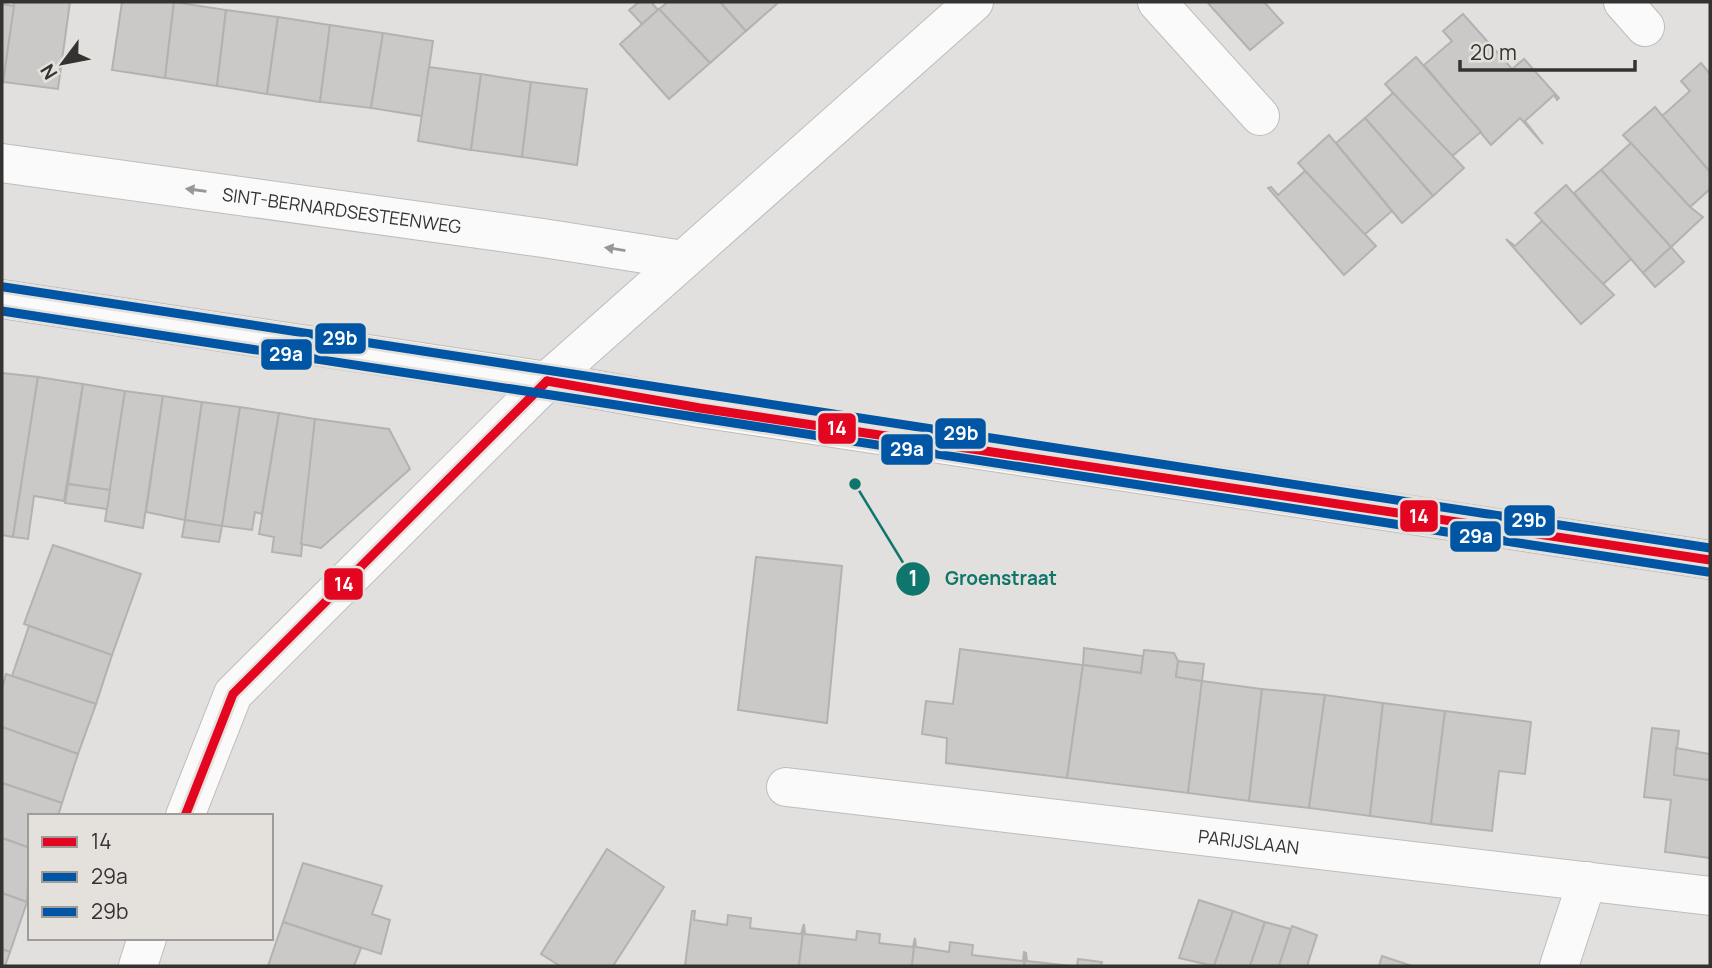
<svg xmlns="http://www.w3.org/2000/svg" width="1712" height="968" font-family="Manrope,sans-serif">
<rect width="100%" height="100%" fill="#e2e0de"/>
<g fill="#cac9c7" stroke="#b4b2b0" stroke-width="2">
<polygon points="14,2 70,2 58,89 3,82"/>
<polygon points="122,2 174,2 165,78 112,70"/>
<polygon points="174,2 226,10 217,86 165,78"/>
<polygon points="639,2 651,2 658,10 642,24 629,10"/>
<polygon points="668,2 720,2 746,31 710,63 659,9"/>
<polygon points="720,2 779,2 746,31"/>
<polygon points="1207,2 1264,2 1283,23 1250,50"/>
<polygon points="2,4 14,6 3,82 2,81"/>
<polygon points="659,9 710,63 669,99 620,44"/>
<polygon points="226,10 278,17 267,94 217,86"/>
<polygon points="1463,14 1512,69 1524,59 1559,98 1557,100 1554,95 1525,121 1543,144 1520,118 1491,145 1424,65 1452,41 1443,31"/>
<polygon points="278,17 330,25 320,102 267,94"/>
<polygon points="330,25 383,33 371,108 320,102"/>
<polygon points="383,33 433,41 422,116 371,108"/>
<polygon points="1416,57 1481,132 1451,157 1385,84"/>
<polygon points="1701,63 1710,74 1710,172 1662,116 1690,91 1681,81"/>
<polygon points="429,67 481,74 471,150 418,141"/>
<polygon points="481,74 531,82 522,157 471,150"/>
<polygon points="531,82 587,89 577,165 522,157"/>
<polygon points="1393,93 1464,168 1433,196 1365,118"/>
<polygon points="1655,107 1710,172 1710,189 1690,207 1623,135"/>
<polygon points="1365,118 1433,196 1402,223 1336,143"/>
<polygon points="1329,135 1392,211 1364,235 1298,163"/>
<polygon points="1631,143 1690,207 1703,217 1671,247 1601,170"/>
<polygon points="1601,170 1671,247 1643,273 1574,193"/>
<polygon points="1305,171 1376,246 1344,275 1268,188 1271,187 1278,195"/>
<polygon points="1566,185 1631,259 1602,285 1535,213"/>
<polygon points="1542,221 1614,295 1581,324 1506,239 1515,246"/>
<polygon points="1671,247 1684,262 1655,287 1643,273"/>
<polygon points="2,373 38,377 13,537 2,535"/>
<polygon points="38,377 83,384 64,501 34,496 28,539 13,537"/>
<polygon points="83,384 125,391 110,490 68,484"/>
<polygon points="125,391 163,396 143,528 105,521"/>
<polygon points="163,396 202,402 185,520 146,512"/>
<polygon points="202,402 240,407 222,526 185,520"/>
<polygon points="240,407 279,413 262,514 255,512 252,530 222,526"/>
<polygon points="279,413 315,419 301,556 272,552 274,537 259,534"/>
<polygon points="315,419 389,429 410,469 321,548 301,544"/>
<polygon points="68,484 110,490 107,509 65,503"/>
<polygon points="185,520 222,526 219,542 182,537"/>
<polygon points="53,545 141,574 112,655 24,624"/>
<polygon points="756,557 842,566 827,723 738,710"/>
<polygon points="29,626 112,655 96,704 12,676"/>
<polygon points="1084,648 1143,656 1141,673 1083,665"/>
<polygon points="960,649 1083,665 1067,778 946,763 947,738 922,734 926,701 953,704"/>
<polygon points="1144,650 1174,653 1178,661 1176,677 1202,681 1188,793 1067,778 1083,665 1141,673"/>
<polygon points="1178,661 1204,664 1202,681 1176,677"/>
<polygon points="6,674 96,704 78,754 2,727 2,689"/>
<polygon points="1202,681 1262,689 1249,801 1188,793"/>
<polygon points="1262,689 1325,695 1309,808 1249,801"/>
<polygon points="1325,695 1383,703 1370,816 1309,808"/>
<polygon points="1383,703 1445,711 1431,824 1370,816"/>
<polygon points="1445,711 1531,722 1525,774 1499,771 1492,831 1431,824"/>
<polygon points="2,727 78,754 62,803 2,783"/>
<polygon points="1652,728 1679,731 1674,775 1710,780 1710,858 1665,852 1671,800 1644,797"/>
<polygon points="1676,748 1710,754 1710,780 1674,775"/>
<polygon points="2,783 62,803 58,816 30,816 30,848 2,838"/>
<polygon points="2,838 30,848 27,902 2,893"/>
<polygon points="607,849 664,887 613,966 560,966 541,954"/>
<polygon points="303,863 382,886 372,914 390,920 381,954 283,922"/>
<polygon points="2,893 27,902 10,952 2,949"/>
<polygon points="1199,900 1233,911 1214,966 1179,958"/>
<polygon points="692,911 695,911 694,920 727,925 728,915 751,918 750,928 801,934 804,924 799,966 685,966"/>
<polygon points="1233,911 1265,922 1250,966 1214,966"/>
<polygon points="283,922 361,948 354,966 268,966"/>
<polygon points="1265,922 1291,929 1279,966 1250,966"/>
<polygon points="804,924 805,934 856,940 857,931 880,934 879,943 913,947 915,938 912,966 799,966"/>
<polygon points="1292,926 1317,935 1307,966 1279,966"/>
<polygon points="915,938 916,947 949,952 950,942 973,945 972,955 1023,961 1024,951 1024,966 912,966"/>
<polygon points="2,949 10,952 5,966 2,966"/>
<polygon points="1026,952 1027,961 1071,966 1024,966"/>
<polygon points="1382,956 1412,966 1379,966"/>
<polygon points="1078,959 1102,962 1101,966 1077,966"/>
</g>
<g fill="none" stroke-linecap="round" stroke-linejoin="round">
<defs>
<g id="minor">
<polyline points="1157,2 1260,116"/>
<polyline points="1623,2 1645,27"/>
<path id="s1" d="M2,163L543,238L683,260"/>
<polyline points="547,381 974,2"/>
<path id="s2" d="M786,787L1710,896"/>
<polyline points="1559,966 1587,881"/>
</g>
<g id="tertiary">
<polyline points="185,816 233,694 547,381"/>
<polyline points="138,966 147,938"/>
</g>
<polyline id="secondary" points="2,299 547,381 700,408 1710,560"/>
</defs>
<use href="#minor" stroke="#bebdbb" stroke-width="40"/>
<use href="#tertiary" stroke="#bebdbb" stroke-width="40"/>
<use href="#secondary" stroke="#bebdbb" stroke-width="40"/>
<use href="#minor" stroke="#fbfafa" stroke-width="38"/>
<use href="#tertiary" stroke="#fbfafa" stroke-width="38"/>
<use href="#secondary" stroke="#fbfafa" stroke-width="38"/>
<defs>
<g id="bus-1">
<polyline points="547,381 700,408 1710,560"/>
<polyline points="185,816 233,694 547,381"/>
</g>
<polyline id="bus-2" points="2,311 1708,572"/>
<polyline id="bus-3" points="4,287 1710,548"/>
</defs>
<use href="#bus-1" stroke="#e4e1dc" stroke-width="14"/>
<use href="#bus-2" stroke="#e4e1dc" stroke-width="14"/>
<use href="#bus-3" stroke="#e4e1dc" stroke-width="14"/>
<use href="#bus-1" stroke="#e40521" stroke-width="9"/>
<use href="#bus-2" stroke="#0056a4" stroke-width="9"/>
<use href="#bus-3" stroke="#0056a4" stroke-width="9"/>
</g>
<defs><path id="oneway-solid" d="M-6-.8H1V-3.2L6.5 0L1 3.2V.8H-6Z" transform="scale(1.75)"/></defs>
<g fill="#989696">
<use href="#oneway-solid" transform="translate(196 190) rotate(-172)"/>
<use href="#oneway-solid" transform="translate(615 249) rotate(-171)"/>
</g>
<g text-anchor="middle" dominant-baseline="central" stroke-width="5" stroke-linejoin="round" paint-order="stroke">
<g font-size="18" fill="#343331" stroke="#e4e1dc">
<text stroke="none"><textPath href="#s1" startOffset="343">SINT-BERNARDSESTEENWEG</textPath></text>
<text stroke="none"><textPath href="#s2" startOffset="466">PARIJSLAAN</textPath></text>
</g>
</g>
<path fill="none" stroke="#0f766e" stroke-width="2.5" d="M855 484L913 579"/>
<g fill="#0f766e" stroke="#e4e1dc" stroke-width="2.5">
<circle cx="855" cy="484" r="7"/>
<circle cx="913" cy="579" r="18"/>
</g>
<g font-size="21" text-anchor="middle" font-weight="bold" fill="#fff">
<text x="913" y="586">1</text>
</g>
<g font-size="19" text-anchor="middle" font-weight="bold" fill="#0f766e" stroke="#e4e1dc" stroke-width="5" stroke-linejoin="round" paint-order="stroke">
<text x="1001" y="585">Groenstraat</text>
</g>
<g stroke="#e4e1dc" stroke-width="2.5">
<rect x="314" y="322" width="53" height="33" rx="7" fill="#0056a4"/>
<rect x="260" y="338" width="53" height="33" rx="7" fill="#0056a4"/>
<rect x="817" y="412" width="40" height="33" rx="7" fill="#e40521"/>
<rect x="934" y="417" width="53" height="33" rx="7" fill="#0056a4"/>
<rect x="880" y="433" width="54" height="33" rx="7" fill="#0056a4"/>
<rect x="1399" y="499" width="40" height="34" rx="7" fill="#e40521"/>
<rect x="1503" y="504" width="53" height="33" rx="7" fill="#0056a4"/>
<rect x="1449" y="520" width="53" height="33" rx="7" fill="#0056a4"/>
<rect x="323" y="567" width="41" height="34" rx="7" fill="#e40521"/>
</g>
<g font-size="19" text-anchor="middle" font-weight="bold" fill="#fff">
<text x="340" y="345">29b</text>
<text x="286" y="361">29a</text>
<text x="837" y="435">14</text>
<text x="961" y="440">29b</text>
<text x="907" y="456">29a</text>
<text x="1419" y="523">14</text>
<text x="1529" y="527">29b</text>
<text x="1476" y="543">29a</text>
<text x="344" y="591">14</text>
</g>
<rect width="1712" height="968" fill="none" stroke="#343331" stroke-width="7"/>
<rect x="28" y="814" width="245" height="126" fill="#e4e1dc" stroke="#9e9b98" stroke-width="2"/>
<rect x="42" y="837" width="35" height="10" fill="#e40521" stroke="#9e9b98" stroke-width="2"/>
<text x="91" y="849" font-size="21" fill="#343331">14</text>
<rect x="42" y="872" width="35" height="10" fill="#0056a4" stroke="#9e9b98" stroke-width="2"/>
<text x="91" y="884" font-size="21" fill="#343331">29a</text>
<rect x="42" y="907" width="35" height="10" fill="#0056a4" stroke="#9e9b98" stroke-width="2"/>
<text x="91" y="919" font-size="21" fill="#343331">29b</text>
<g transform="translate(63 63) rotate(238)" stroke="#e4e1dc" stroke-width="5" paint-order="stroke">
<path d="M0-5L12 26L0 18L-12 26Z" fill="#343331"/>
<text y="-10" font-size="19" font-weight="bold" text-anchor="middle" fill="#343331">N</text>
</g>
<path d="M1460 60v10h175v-10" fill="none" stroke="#343331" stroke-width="3.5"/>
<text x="1470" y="60" font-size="21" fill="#343331" stroke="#e4e1dc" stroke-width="5" paint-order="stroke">20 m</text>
</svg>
